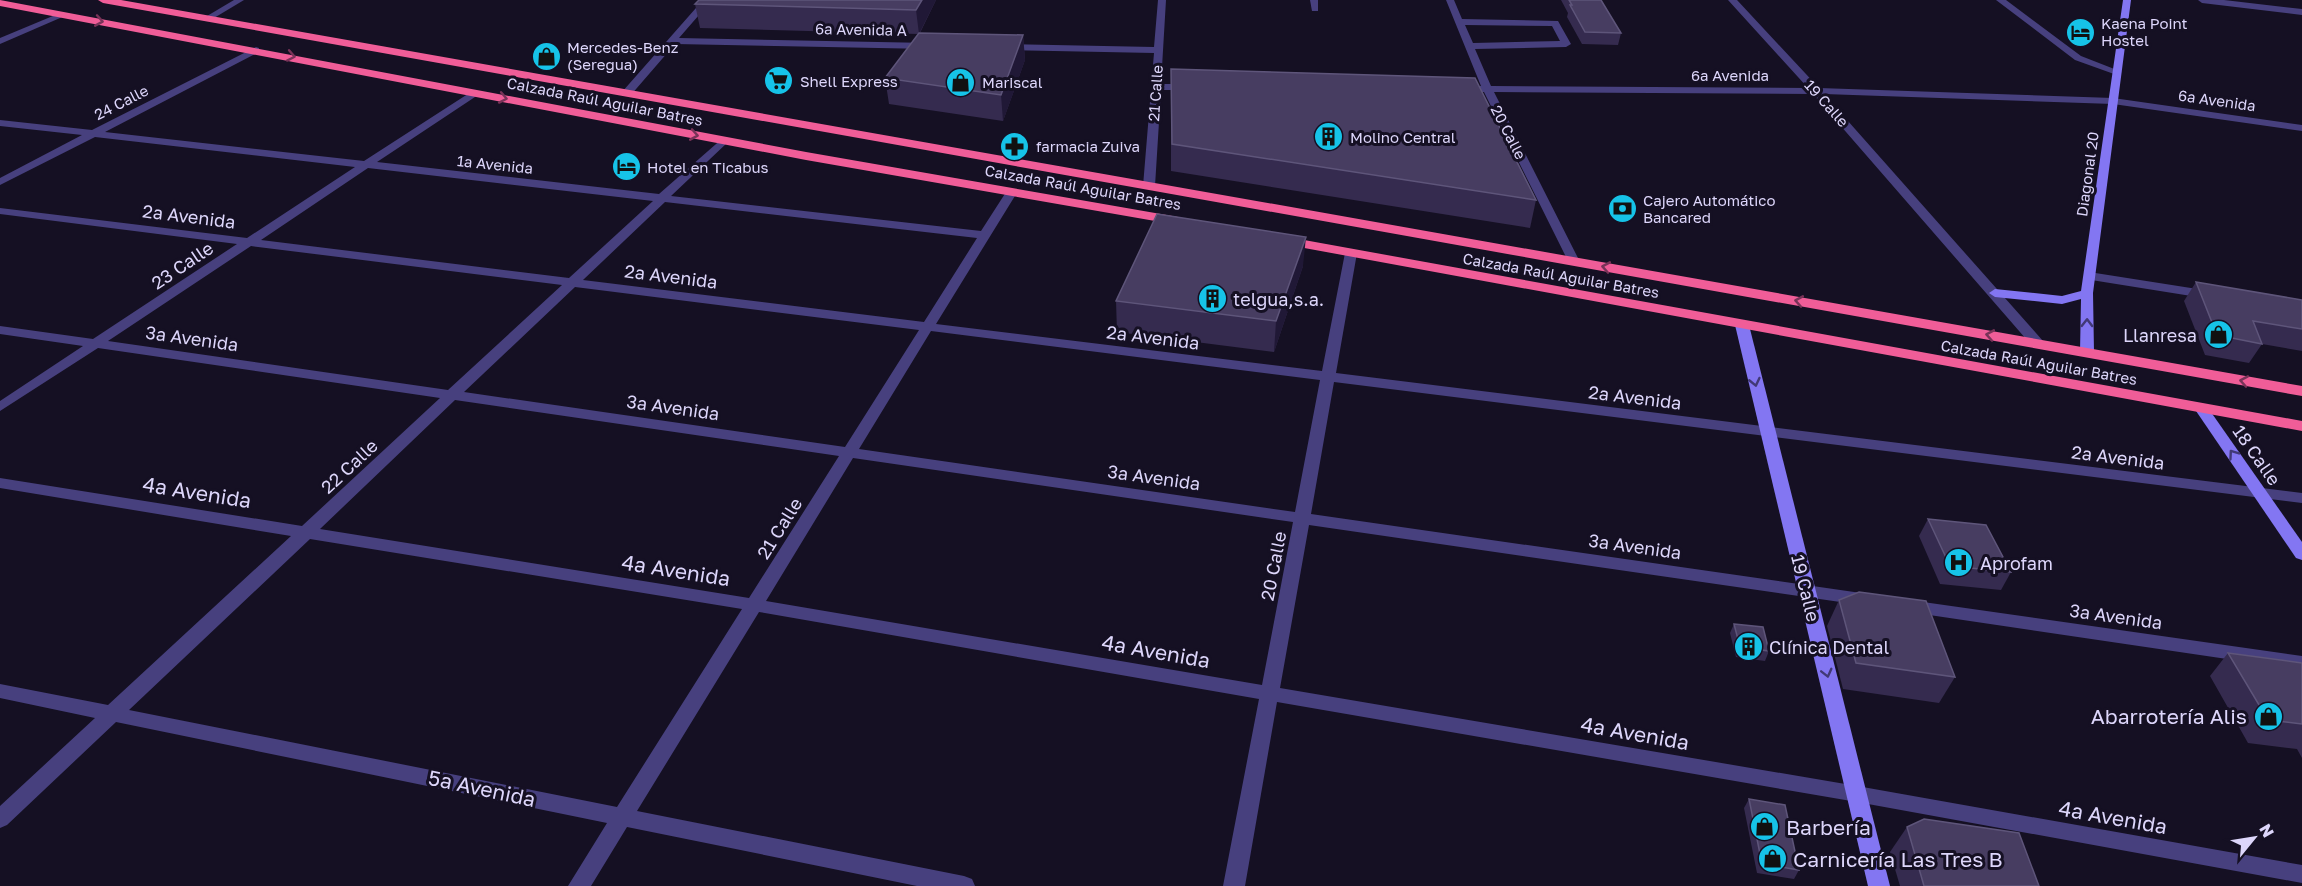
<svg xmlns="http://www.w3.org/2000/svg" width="2302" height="886" font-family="'Golos Text',sans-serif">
<rect width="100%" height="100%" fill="#151023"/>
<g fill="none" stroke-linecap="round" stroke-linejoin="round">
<g fill="#47407e" fill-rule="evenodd">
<polygon points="234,0 244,0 209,21 202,19"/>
<polygon points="703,0 712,0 679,38 930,43 935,46 930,49 675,44 630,96 622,96 622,92"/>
<polygon points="1158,0 1166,0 1161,84 1191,84 1196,87 1191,90 1161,90 1155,186 1149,189 1143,186 1154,53 1005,50 1000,47 1005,44 1154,47"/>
<polygon points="1310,0 1318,0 1318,11 1312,11"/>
<path d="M1446,0H1454L1462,19L1558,21L1571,44L1566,47L1475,49L1491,86L1808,88L1728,0H1737L1819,88L2113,98L2302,125V131L2113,104L1824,94L2043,341L2045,344L2038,348L2033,347L1813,94L1494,92L1580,262L1578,265H1570L1484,92H1461L1456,89L1461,86H1481ZM1465,25L1552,26L1560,41L1473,43Z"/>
<polygon points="1996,0 2006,0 2081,56 2122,72 2114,74 2075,60"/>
<polygon points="2198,0 2224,0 2302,9 2302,15 2202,3"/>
<polygon points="60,13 67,15 0,44 0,38"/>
<path d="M256,47L259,48V52L105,132L364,161L474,90L479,93L478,95L377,162L659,194L724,137L729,140L728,142L671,196L981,231L1008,189H1016L1018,191L936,324L1322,371L1345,253L1351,249L1357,253L1336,373L2302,493V503L1334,382L1311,514L1868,594L1874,596L1877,600L1874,604L1868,606L1309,525L1280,688L1857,786L2302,865V883L1857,802L1277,702L1245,886H1223L1259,699L759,612L637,811L964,876L972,879L975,886H917L627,827L591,886H568L607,823L116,722L7,825L0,828V806L95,718L0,698V684L108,705L291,536L0,488V478L302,526L440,398L98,348L0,411V401L83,346L0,334V326L93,339L237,244L0,214V208L247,238L355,167L95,137L0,185V178L82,135L0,126V120L92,130ZM368,168L653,201L569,278L261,240ZM665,202L977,238L924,322L583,280ZM251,246L562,285L448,390L108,341ZM575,287L919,330L845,447L464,392ZM931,331L1320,380L1295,512L859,449ZM455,400L839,456L749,598L320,529ZM853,458L1293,522L1262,685L766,601ZM310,539L742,609L617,807L129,710Z"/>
<polygon points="2089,272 2210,291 2216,295 2210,299 2085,279 2085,273"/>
<polygon points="1909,600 2302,656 2302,670 1909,612 1903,610 1900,606 1903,602"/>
</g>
<g fill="#8376f2" fill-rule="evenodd">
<polygon points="2123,0 2131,0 2093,293 2094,352 2087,356 2080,352 2081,299 2062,304 1995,297 1989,293 1995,289 2062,296 2081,291"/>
<polygon points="1742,321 1749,325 1890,886 1868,886 1735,325"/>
<polygon points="2201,404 2206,405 2302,542 2302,560 2296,558 2194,408"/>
</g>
<g fill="#f05d98" fill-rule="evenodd">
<polygon points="0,0 806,152 1178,217 1185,221 1178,225 806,160 0,6"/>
<polygon points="98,0 121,0 2302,386 2302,396 103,3"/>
<polygon points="1282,236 2302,421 2302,431 1277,243 1275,240"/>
</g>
</g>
<g fill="#352b4f">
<polygon points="936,0 920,33 1023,35 1025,60 1003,121 889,104 885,78 918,34 700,28 695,4"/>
<polygon points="1561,0 1601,0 1621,33 1618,45 1582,44 1567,17 1568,13"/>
<polygon points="1171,69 1536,200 1530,228 1171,171"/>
<polygon points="1303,266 1274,352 1117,332 1116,301"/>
<polygon points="2196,282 2302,300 2302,351 2262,344 2249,363 2205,355 2184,301"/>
<polygon points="1928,519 2011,572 2001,590 1940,584 1919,536"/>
<polygon points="1839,600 1955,677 1939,703 1843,689 1827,626"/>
<polygon points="1734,624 1769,651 1765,661 1736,657 1730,633"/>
<polygon points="2228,653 2302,663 2302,758 2297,749 2248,743 2210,676"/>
<polygon points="1749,799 1799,870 1794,879 1757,873 1744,808"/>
<polygon points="1907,827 2039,886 1900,886 1890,852"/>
</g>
<g fill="#201836">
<polygon points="922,0 936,0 919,34 916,10"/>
<polygon points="1023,35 1025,60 1003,121 1001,95"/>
<polygon points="1306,237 1303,266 1274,352 1276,321"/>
</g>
<g fill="#473d61" stroke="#5e557a" stroke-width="1.5">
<polygon points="699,0 922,0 916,10 695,4"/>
<polygon points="1569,0 1601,0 1621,33 1585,32 1570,5 1572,5"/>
<polygon points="919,33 1023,35 1001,95 885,78"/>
<polygon points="1171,69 1475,78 1536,200 1172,144"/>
<polygon points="1157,214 1306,237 1276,321 1116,301"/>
<polygon points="2196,282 2302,300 2302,329 2253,321 2262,344 2217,335"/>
<polygon points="1928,519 1986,525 2011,572 1950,566"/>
<polygon points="1859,592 1926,601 1955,677 1856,663 1839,600"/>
<polygon points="1734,624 1763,627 1769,651 1740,647"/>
<polygon points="2228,653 2302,663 2302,724 2268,720"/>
<polygon points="1749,799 1785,805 1799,870 1762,864"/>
<polygon points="1924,819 2019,833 2039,886 1924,886 1907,827"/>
</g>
<defs><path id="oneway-chevron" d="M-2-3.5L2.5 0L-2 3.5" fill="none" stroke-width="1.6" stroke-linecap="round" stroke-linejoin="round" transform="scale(1.5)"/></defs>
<g stroke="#783358">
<use href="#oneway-chevron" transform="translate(99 21) rotate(10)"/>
<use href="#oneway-chevron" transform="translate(291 56) rotate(11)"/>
<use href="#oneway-chevron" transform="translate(503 98) rotate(11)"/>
<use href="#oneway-chevron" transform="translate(694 135) rotate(10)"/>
<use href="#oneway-chevron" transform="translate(1606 267) rotate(-170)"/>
<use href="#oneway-chevron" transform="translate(1799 301) rotate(-170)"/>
<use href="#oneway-chevron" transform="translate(1990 335) rotate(-170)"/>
<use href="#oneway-chevron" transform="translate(2244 381) rotate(-170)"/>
</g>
<g stroke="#413976">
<use href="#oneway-chevron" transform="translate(2087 323) rotate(-89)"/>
<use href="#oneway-chevron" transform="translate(1755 382) rotate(77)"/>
<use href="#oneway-chevron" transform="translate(2233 454) rotate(-125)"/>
<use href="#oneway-chevron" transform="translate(1827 673) rotate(76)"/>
</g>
<defs>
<symbol id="hotel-disc" viewBox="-11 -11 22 22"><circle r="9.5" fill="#16c3e8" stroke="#151023"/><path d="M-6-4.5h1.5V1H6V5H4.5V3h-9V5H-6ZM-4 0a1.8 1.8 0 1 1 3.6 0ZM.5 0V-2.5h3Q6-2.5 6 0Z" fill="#111"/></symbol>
<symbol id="shop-disc" viewBox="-11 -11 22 22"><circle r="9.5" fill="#16c3e8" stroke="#151023"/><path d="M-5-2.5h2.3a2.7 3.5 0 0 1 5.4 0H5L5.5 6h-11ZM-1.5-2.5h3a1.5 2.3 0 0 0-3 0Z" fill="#111"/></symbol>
<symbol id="supermarket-disc" viewBox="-11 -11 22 22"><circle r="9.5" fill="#16c3e8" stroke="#151023"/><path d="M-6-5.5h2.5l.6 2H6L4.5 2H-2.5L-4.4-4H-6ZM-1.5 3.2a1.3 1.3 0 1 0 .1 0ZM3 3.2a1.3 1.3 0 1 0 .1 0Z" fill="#111"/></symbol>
<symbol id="building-disc" viewBox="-11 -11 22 22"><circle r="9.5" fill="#16c3e8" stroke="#151023"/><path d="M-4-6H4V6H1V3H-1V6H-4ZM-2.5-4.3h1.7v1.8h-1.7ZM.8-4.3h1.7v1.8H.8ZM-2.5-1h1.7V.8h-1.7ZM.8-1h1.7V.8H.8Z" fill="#111"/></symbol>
<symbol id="pharmacy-disc" viewBox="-11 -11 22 22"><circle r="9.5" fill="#16c3e8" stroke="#151023"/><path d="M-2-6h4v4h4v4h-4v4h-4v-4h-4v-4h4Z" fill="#111"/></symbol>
<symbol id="bank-disc" viewBox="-11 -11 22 22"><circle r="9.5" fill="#16c3e8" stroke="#151023"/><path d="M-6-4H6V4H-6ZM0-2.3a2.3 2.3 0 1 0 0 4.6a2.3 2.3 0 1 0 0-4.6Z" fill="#111"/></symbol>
<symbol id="hospital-disc" viewBox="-11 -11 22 22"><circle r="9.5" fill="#16c3e8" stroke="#151023"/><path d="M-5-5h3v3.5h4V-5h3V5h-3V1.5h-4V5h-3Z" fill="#111"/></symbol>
</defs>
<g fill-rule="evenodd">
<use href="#hotel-disc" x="2064" y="16" width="33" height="33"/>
<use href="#shop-disc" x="530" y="40" width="33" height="33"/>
<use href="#supermarket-disc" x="762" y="64" width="33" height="33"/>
<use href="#shop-disc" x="944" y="66" width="33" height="33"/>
<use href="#building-disc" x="1312" y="120" width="33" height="33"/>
<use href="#pharmacy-disc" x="998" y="130" width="33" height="33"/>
<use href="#hotel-disc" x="610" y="150" width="33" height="33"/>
<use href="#bank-disc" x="1606" y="192" width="33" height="33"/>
<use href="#building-disc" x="1196" y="282" width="33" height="33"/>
<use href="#shop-disc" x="2202" y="318" width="33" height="33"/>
<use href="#hospital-disc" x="1942" y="546" width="33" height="33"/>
<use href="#building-disc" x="1732" y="630" width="33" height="33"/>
<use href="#shop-disc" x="2252" y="700" width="33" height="33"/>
<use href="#shop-disc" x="1748" y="810" width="33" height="33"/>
<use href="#shop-disc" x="1756" y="842" width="33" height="33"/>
</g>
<g text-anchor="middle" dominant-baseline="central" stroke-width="6" stroke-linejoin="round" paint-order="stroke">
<g font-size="15" fill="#ddd6fb" stroke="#151023" text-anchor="start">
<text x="2101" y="23">Kaena Point<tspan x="2101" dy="17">Hostel</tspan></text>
<text x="567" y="47">Mercedes-Benz<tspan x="567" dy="17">(Seregua)</tspan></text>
<text x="800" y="81">Shell Express</text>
<text x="982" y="82">Mariscal</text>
<text x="1350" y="137">Molino Central</text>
<text x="1036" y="146">farmacia Zuiva</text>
<text x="647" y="167">Hotel en Ticabus</text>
<text x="1643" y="200">Cajero Automático<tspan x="1643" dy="17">Bancared</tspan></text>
</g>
<g font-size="15" fill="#ddd6fb" stroke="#151023">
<text transform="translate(861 29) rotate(1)">6a Avenida A</text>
<text x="1730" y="75">6a Avenida</text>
<text transform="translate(1155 93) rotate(-86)">21 Calle</text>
<text transform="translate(2217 100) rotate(8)">6a Avenida</text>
<text transform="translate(605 101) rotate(11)">Calzada Raúl Aguilar Batres</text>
<text transform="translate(121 102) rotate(-27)">24 Calle</text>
<text transform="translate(1827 103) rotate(48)">19 Calle</text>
<text transform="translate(1509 132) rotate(63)">20 Calle</text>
<text transform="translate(495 164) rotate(6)">1a Avenida</text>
<text transform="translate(2087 174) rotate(-82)">Diagonal 20</text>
<text transform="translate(1083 187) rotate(10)">Calzada Raúl Aguilar Batres</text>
<text transform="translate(1561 275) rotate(10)">Calzada Raúl Aguilar Batres</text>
<text transform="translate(2039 362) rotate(10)">Calzada Raúl Aguilar Batres</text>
</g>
<g font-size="18" fill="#ddd6fb" stroke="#151023">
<text transform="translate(189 216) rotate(7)">2a Avenida</text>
<text transform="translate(182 265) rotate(-34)">23 Calle</text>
<text transform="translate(671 276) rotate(7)">2a Avenida</text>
<text transform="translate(1153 337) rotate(7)">2a Avenida</text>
<text transform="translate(192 338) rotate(8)">3a Avenida</text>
<text transform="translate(1635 397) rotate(7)">2a Avenida</text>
<text transform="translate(673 407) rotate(8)">3a Avenida</text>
<text transform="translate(2257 455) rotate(55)">18 Calle</text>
<text transform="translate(2118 457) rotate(7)">2a Avenida</text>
<text transform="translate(349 466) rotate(-43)">22 Calle</text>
<text transform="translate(1154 477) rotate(8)">3a Avenida</text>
<text transform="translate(779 528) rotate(-58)">21 Calle</text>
<text transform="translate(1635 546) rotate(8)">3a Avenida</text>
<text transform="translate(1273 566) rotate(-79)">20 Calle</text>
<text transform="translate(1806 588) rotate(76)">19 Calle</text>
<text transform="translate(2116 616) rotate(8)">3a Avenida</text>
</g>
<g font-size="18" fill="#ddd6fb" stroke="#151023" text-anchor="start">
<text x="1233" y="299">telgua,s.a.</text>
<text x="2197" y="335" text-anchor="end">Llanresa</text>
<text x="1980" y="563">Aprofam</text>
<text x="1769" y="647">Clínica Dental</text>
</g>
<g font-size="21" fill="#ddd6fb" stroke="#151023">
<text transform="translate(197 492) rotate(9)">4a Avenida</text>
<text transform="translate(676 570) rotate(9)">4a Avenida</text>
<text transform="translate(1156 651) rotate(10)">4a Avenida</text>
<text transform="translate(1635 733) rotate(10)">4a Avenida</text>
<text transform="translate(482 788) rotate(12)">5a Avenida</text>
<text transform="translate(2113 817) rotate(10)">4a Avenida</text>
</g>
<g font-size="21" fill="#ddd6fb" stroke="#151023" text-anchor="start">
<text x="2247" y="716" text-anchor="end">Abarrotería Alis</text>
<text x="1786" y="827">Barbería</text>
<text x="1793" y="859">Carnicería Las Tres B</text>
</g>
</g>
<g transform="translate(2254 838) rotate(60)" stroke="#151023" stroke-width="4.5" paint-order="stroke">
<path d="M0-4.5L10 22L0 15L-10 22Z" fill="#ddd6fb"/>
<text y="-9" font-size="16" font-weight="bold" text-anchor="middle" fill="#ddd6fb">N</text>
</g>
</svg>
